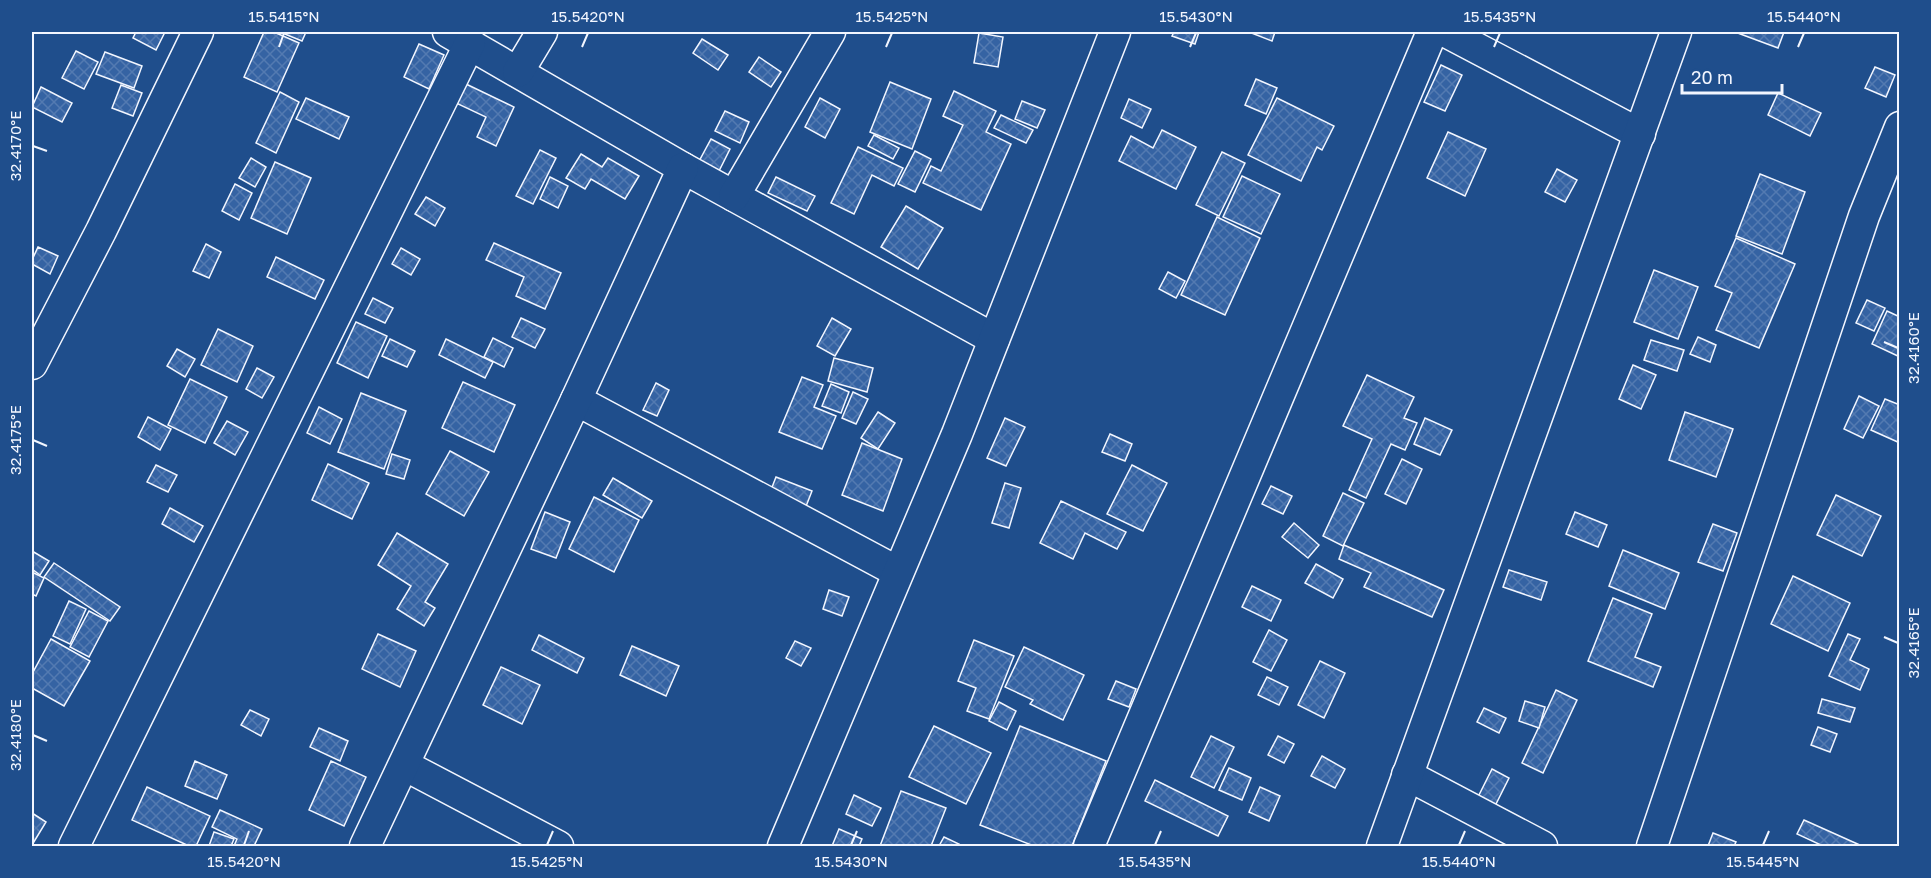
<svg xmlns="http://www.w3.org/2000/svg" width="1931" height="878" font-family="'Golos Text',sans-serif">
<defs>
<pattern id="building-cross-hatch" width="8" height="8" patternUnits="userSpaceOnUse" patternTransform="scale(1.5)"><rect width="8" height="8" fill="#3563a3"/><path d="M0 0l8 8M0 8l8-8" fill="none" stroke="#537ab1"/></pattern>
</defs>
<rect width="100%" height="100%" fill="#1f4e8c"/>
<g fill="url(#building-cross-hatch)" stroke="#f2f6ff" stroke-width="1.5">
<polygon points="136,32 165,32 156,50 133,38"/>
<polygon points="264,32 274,32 299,43 277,92 244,77"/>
<polygon points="280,32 306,32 302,41"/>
<polygon points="1174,32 1199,32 1195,44 1172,36"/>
<polygon points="1249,32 1275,32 1272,41"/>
<polygon points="1735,32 1784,32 1778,48"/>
<polygon points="979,33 1003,37 998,67 974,63"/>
<polygon points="702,39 728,55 718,70 693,53"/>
<polygon points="419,44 444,55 429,89 404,77"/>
<polygon points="76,51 98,62 84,89 62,78"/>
<polygon points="105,52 142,66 134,88 96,74"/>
<polygon points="759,57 781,72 771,87 749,72"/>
<polygon points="1441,65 1462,75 1445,111 1424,102"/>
<polygon points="1875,67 1895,75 1886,97 1865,88"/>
<polygon points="1256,79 1277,88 1266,114 1245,105"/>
<polygon points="890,82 931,99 912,149 870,132"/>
<polygon points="466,84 514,107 496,146 477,137 486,117 456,103"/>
<polygon points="121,85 142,93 133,116 112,108"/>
<polygon points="41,87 72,103 62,122 32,107"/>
<polygon points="954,91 996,111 986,132 1011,144 981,210 923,183 931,166 941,171 963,125 943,116"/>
<polygon points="280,92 299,102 276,153 256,143"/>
<polygon points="1778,93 1821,113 1810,136 1768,115"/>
<polygon points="306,98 349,117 339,139 296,119"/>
<polygon points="820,98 840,109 825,138 805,127"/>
<polygon points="1277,98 1334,126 1322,150 1317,147 1301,181 1248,155"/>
<polygon points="1129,99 1151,109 1142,128 1121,118"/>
<polygon points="1022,101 1045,110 1037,128 1015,119"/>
<polygon points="725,111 749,122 740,143 715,131"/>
<polygon points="1001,115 1033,130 1026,143 994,128"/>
<polygon points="1162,130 1196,147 1176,189 1119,161 1131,136 1153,148"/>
<polygon points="1448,132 1486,149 1465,196 1427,178"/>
<polygon points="874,135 899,148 893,159 868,146"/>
<polygon points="711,139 730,149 717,175 697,165"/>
<polygon points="858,147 903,168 894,186 872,175 854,214 831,203"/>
<polygon points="540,150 556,158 533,204 516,196"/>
<polygon points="915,151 931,159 915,192 898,184"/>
<polygon points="1222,152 1245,163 1219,216 1196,205"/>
<polygon points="581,154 602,167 608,158 639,176 625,199 591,179 585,189 566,178"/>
<polygon points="251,158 266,167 255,187 239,178"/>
<polygon points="275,162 311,178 287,234 251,218"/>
<polygon points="1557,169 1577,180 1565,202 1545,192"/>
<polygon points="1760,174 1805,192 1782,254 1736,236"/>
<polygon points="1242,176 1280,194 1261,234 1223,217"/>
<polygon points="550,177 568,186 558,208 540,199"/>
<polygon points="776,177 815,196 807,211 768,193"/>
<polygon points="235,184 252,193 239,220 222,211"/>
<polygon points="426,197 445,208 435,226 415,214"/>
<polygon points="906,206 943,228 918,269 881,247"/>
<polygon points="1217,217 1260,238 1225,315 1181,295"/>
<polygon points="1736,238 1795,264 1759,348 1716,330 1732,293 1715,286"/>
<polygon points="494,243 561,273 545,309 516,296 524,277 486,260"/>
<polygon points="206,244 221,252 209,278 193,271"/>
<polygon points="38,247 58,256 50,274 32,264 32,260"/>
<polygon points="401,248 420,259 411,275 392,264"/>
<polygon points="276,257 324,280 315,299 267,277"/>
<polygon points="1654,270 1698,287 1678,339 1634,322"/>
<polygon points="1168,272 1185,281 1176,298 1159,289"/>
<polygon points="373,298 393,308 385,323 365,314"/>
<polygon points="1867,300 1885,308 1874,331 1856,323"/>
<polygon points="1887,311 1900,317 1900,357 1872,344"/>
<polygon points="521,318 545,329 535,348 512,337"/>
<polygon points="832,318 851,329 835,356 817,346"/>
<polygon points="356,322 387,336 368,378 337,363"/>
<polygon points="218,329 253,346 237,382 201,365"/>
<polygon points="1698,337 1716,345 1710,362 1690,354"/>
<polygon points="493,338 513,348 504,367 484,357"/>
<polygon points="390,339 415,351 407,367 382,356"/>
<polygon points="446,339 493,362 485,378 439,355"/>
<polygon points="1651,340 1684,350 1677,371 1644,360"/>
<polygon points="177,349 195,359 185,377 167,366"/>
<polygon points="834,358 873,368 867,392 828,381"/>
<polygon points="1633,365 1656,375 1641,409 1619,399"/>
<polygon points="257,368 274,377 262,398 246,389"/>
<polygon points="1367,375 1414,397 1404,418 1417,423 1405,450 1391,444 1366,498 1349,490 1372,439 1343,426"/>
<polygon points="802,377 823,385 814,407 836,416 822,449 779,432"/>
<polygon points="190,379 227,397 205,443 168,425"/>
<polygon points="463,382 515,405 494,452 442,428"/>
<polygon points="656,383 669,390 657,416 643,410"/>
<polygon points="831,384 849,392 841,413 822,406"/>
<polygon points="853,392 868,399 856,424 842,418"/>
<polygon points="361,393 406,411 384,469 338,452"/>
<polygon points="1859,396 1879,406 1863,438 1844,429"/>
<polygon points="1885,399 1900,405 1900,443 1871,430"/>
<polygon points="319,407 342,419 330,444 307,433"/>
<polygon points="878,412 895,423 878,449 861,438"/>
<polygon points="1685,412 1733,429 1716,477 1669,460"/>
<polygon points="148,417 171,429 160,450 138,437"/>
<polygon points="1005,418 1025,427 1006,466 987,458"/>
<polygon points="1425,418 1452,430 1440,455 1414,444"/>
<polygon points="227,421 248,432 235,455 214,443"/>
<polygon points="1110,434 1132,444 1125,461 1102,452"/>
<polygon points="862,443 902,459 883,511 842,495"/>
<polygon points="450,451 489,472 464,516 426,494"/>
<polygon points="392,454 410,460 404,479 386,474"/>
<polygon points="1402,459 1422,469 1406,504 1385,494"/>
<polygon points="328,464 369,483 352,519 312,500"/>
<polygon points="156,465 177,475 168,492 147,482"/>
<polygon points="1132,465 1167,483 1143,531 1107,514"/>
<polygon points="776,477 812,491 803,514 767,500"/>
<polygon points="613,478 652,501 642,518 603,495"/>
<polygon points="1005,483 1021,488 1009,528 992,523"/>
<polygon points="1271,486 1292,496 1283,514 1262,504"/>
<polygon points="1343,493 1364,503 1343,546 1323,536"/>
<polygon points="1836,495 1881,516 1862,556 1817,535"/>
<polygon points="594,497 639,520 614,572 569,549"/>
<polygon points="1061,501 1126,532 1117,549 1085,533 1073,559 1040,543"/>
<polygon points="170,508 203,526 194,542 162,524"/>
<polygon points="545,512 570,522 556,558 531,549"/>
<polygon points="1575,512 1607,525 1598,547 1566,534"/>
<polygon points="1294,523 1319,545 1308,558 1282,537"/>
<polygon points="1713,524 1737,533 1723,571 1698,562"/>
<polygon points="397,533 448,564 425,602 435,608 424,626 397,609 411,586 378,565"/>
<polygon points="1344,545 1444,590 1432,617 1364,587 1371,573 1339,559"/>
<polygon points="1623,550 1679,573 1665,609 1609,586"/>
<polygon points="32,551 49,561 40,575 32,569"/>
<polygon points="54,563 120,607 110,621 44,577"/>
<polygon points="1316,564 1343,579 1333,598 1305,583"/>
<polygon points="1509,570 1547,582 1541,600 1503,587"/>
<polygon points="32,572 44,578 36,596 32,594"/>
<polygon points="1793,576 1850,603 1828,651 1771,624"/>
<polygon points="1252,586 1281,600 1271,621 1242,607"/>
<polygon points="829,590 849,597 842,616 823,609"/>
<polygon points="1613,598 1652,614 1635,657 1661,667 1653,687 1588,661"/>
<polygon points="69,601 86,609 70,644 53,636"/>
<polygon points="89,611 108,621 89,657 70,647"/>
<polygon points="1269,630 1287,640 1271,671 1253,662"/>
<polygon points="378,634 416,651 400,687 362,669"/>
<polygon points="1848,634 1860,639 1850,660 1869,669 1860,690 1829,676"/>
<polygon points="539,635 584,658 577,673 532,650"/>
<polygon points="51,639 90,661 64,706 32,688 32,674"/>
<polygon points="974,640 1014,656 989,719 967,711 976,688 958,681"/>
<polygon points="795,641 811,648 801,666 786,658"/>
<polygon points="632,646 679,666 666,696 620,675"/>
<polygon points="1024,647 1084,675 1063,720 1030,704 1033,700 1005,687"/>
<polygon points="1320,661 1345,673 1324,718 1298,705"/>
<polygon points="501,667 540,685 522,724 483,705"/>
<polygon points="1267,677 1288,687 1279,705 1258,695"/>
<polygon points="1116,681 1136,689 1129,707 1108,699"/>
<polygon points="1556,690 1577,700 1543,773 1522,763"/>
<polygon points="1822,699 1855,708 1850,722 1818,713"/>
<polygon points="1525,701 1545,707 1539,728 1519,721"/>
<polygon points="999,702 1016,711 1007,730 989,721"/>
<polygon points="1484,708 1506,718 1499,733 1477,722"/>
<polygon points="250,710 269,719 261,736 241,725"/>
<polygon points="934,726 991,753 966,804 909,777"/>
<polygon points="1020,726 1106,761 1072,846 1034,846 980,825"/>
<polygon points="1818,727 1837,734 1830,752 1811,745"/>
<polygon points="319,728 348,741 340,761 310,747"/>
<polygon points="1211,736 1234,747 1214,788 1191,777"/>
<polygon points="1278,736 1294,744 1284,763 1268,755"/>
<polygon points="1322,756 1345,769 1335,788 1311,776"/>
<polygon points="195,761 227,775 217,799 185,786"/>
<polygon points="331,761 366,777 344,826 309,810"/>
<polygon points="1229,768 1251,778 1242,800 1219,790"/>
<polygon points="1492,769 1509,778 1495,806 1478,797"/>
<polygon points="1155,780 1228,816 1218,836 1145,801"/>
<polygon points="147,787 210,816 196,846 189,846 132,820"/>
<polygon points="1260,787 1280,796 1269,821 1249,812"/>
<polygon points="901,791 946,808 931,846 880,846"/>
<polygon points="854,795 881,808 872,826 846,814"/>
<polygon points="220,810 262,829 254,846 234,846 237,839 212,827"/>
<polygon points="32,813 46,822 32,845"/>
<polygon points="1804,820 1862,846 1823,846 1797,834"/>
<polygon points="839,829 862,839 859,846 832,846"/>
<polygon points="214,832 234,839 231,846 209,846"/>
<polygon points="1713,833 1736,842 1734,846 1708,846"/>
<polygon points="944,837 959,844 958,846 939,846"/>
</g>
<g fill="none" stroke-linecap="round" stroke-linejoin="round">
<defs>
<g id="minor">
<polyline points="448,32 683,168 994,339"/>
<polyline points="1446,32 1640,134"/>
<polyline points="518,72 542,32"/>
<polyline points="734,196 830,32"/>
<polyline points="32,364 101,231 198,32"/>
<polyline points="576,400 898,572"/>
<polyline points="404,765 558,846"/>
<polyline points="1407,775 1542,846"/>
<polyline points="74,846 470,43"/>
<polyline points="365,846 576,400 683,168"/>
<polyline points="783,846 957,434 1115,32"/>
<polyline points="1089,846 1432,32"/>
<polyline points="1382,846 1676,32"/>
<polyline points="1652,846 1864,216 1900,127"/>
</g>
</defs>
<use href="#minor" stroke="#f2f6ff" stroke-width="33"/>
<use href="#minor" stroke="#1f4e8c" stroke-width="30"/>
</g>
<path fill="none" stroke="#f2f6ff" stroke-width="2" d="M279,47L284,33M582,47L588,33M886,47L892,33M1190,47L1196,33M1494,47L1500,33M1798,47L1804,33M33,146L47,151M1884,342L1898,348M33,440L47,446M1884,637L1898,643M33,735L47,741M244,845L249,831M547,845L553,831M851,845L857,831M1155,845L1161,831M1459,845L1465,831M1763,845L1769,831"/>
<rect width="1931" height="878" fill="none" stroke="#1f4e8c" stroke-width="66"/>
<path d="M1682 84v9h100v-9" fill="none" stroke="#f2f6ff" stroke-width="3"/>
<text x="1691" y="84" font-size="18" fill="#f2f6ff" stroke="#1f4e8c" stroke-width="4.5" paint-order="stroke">20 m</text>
<rect x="33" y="33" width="1865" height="812" fill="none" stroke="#f2f6ff" stroke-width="2"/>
<g font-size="15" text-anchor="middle" fill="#f2f6ff">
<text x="284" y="22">15.5415°N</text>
<text x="588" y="22">15.5420°N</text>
<text x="892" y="22">15.5425°N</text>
<text x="1196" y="22">15.5430°N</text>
<text x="1500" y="22">15.5435°N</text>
<text x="1804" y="22">15.5440°N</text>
<text transform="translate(16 146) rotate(-90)" y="5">32.4170°E</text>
<text transform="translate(1914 348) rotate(-90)" y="5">32.4160°E</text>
<text transform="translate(16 440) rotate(-90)" y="5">32.4175°E</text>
<text transform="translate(1914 643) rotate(-90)" y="5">32.4165°E</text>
<text transform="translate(16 735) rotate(-90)" y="5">32.4180°E</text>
<text x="244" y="867">15.5420°N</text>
<text x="547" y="867">15.5425°N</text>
<text x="851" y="867">15.5430°N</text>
<text x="1155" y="867">15.5435°N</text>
<text x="1459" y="867">15.5440°N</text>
<text x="1763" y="867">15.5445°N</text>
</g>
</svg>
